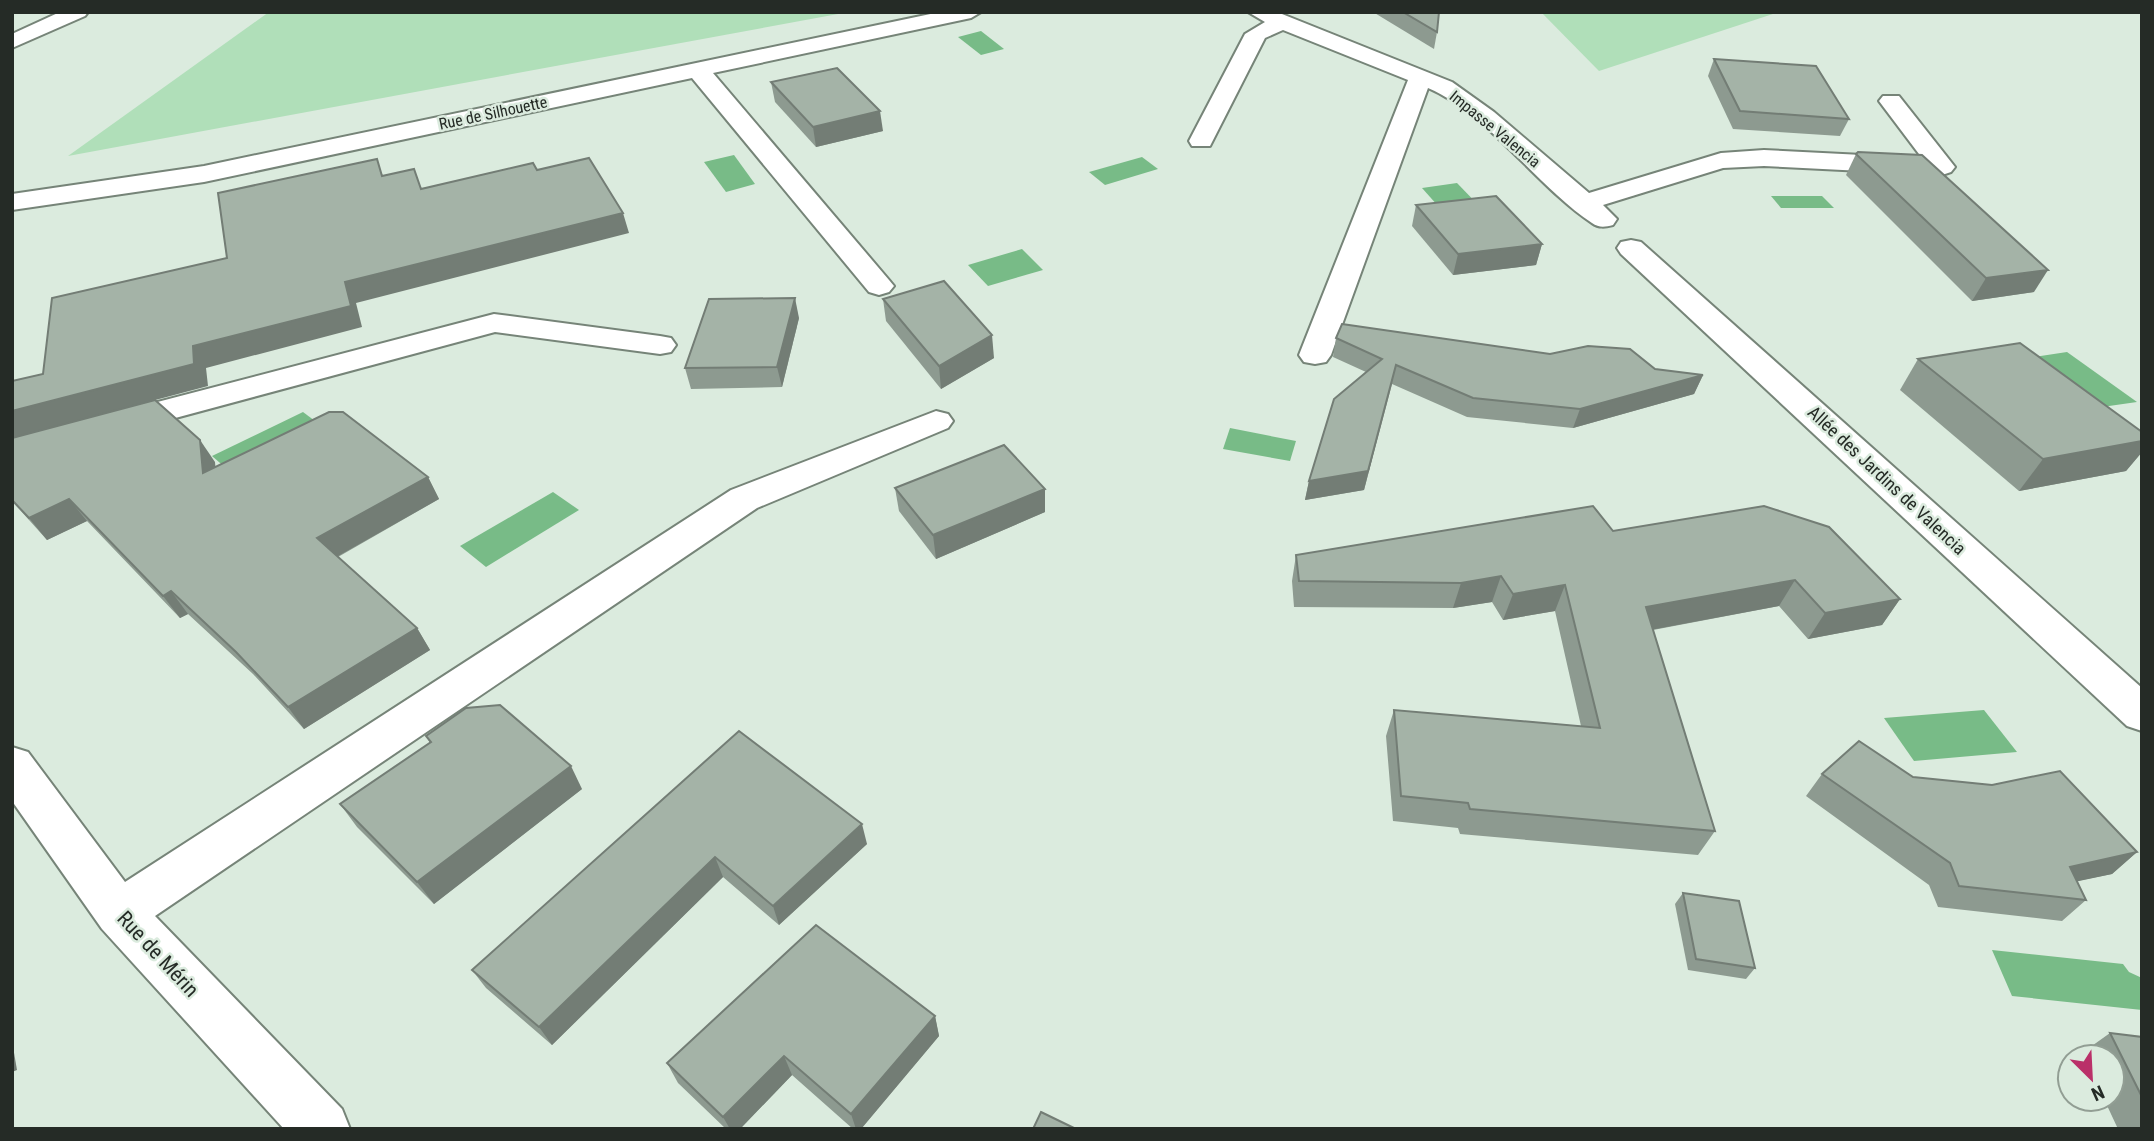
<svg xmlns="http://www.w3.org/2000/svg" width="2154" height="1141" font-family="'Roboto Condensed',sans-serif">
<rect width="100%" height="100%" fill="#dbebde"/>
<g fill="#b0dfb9">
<polygon points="269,12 849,12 68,156"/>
<polygon points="1541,12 1779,12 1599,71"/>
</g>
<g fill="#78bb87">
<polygon points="981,31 1004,49 981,55 958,37"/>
<polygon points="734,155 755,184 726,192 704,162"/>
<polygon points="1142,157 1158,169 1105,185 1089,172"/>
<polygon points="1457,183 1484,211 1447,216 1422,188"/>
<polygon points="1771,196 1822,196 1834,208 1781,208"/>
<polygon points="1022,249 1043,270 988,286 968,265"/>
<polygon points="2067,352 2137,402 2102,407 2034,357"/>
<polygon points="303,412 323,427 235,476 212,456"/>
<polygon points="1230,428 1296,441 1290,461 1223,449"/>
<polygon points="553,492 579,510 486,567 460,546"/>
<polygon points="1984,710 2017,752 1914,761 1884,718"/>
<polygon points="1992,950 2123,964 2129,972 2142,978 2142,1010 2012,996"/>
</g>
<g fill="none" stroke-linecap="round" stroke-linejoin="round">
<defs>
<g id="minor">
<polygon points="60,12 88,12 85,16 12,48 12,34"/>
<polygon points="940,12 981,12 971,18 713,73 889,280 894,286 889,292 879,295 869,292 692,78 204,182 12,210 12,194 204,166"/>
<path d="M1248,12H1277L1452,82L1494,112L1589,193L1721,153L1764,150L1922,158L1879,101L1883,96H1899L1955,167L1951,172L1942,175L1764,166L1723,168L1603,205L1617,219L1613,225C1605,227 1599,228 1592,223C1538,188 1489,114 1428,88L1331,355L1326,362L1315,364L1304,362L1299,355L1408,80L1283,30L1265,38L1210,146H1192L1189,141L1245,34L1265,22Z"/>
<polygon points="1631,240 1641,242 2142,688 2142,731 2127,726 1621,254 1617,248 1621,242"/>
<polygon points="494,314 660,336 671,338 676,345 671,352 660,354 495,332 12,462 12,440"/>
<polygon points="936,411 948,414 953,421 948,428 757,508 155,916 342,1109 350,1129 284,1129 102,929 12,801 12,747 28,752 125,882 731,490"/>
</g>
</defs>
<use href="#minor" stroke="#768478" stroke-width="4"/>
<use href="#minor" fill="#fff" fill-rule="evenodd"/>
</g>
<g fill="#8d9a90">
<polygon points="1373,12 1439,12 1437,32 1434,49"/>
<polygon points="1714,59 1849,119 1840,136 1733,129 1708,76"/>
<polygon points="771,82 883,131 816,147 775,102"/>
<polygon points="1856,154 2034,292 1972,301 1846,175"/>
<polygon points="1416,205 1542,244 1536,265 1453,275 1412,226"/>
<polygon points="883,299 994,358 941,389 886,321"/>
<polygon points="799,318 782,387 691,389 685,368"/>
<polygon points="1336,338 1655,369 1703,375 1694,394 1573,428 1467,417 1392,384 1364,490 1305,500 1309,481 1366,372 1333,357"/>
<polygon points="1918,359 2142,432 2142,452 2126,471 2019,491 1900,390"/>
<polygon points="12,438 215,462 215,467 428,477 439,499 338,557 417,628 430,650 304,729 253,674 188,614 180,618 87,521 47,540 12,501"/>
<polygon points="895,488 1045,512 936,559 899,511"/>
<polygon points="1613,531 1900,599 1882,625 1808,639 1779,606 1653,630 1715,831 1698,855 1460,834 1458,828 1393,821 1386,736 1394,710 1581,726 1555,611 1503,620 1492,602 1453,608 1294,607 1292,581 1296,555"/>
<polygon points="739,731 867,844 779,925 723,877 552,1045 486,988 472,970"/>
<polygon points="426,736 582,789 434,904 357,827 340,804 430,743"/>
<polygon points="1822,774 1913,777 2137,852 2112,874 2077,881 2086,900 2062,921 1938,907 1929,885 1806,796"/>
<polygon points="1683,893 1755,968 1746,979 1688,970 1675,904"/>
<polygon points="935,1016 939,1036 861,1129 853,1129 792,1075 740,1129 726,1129 678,1083 667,1063"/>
<polygon points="2110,1033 2142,1037 2142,1129 2118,1129 2104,1099 2112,1099 2112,1057 2084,1057 2082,1053"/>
</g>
<g fill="#737d75">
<polygon points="880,111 883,131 816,147 813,127"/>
<polygon points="623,213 629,233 356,303 362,327 206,368 208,386 12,438 12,411 193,346 345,282"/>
<polygon points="1542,244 1536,265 1453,275 1458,254"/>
<polygon points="2048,270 2034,292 1972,301 1986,278"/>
<polygon points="795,298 799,318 782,387 777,367"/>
<polygon points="992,335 994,358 941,389 939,366"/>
<polygon points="1396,365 1364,490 1305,500 1309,481"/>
<polygon points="1703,375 1694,394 1573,428 1580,409"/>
<polygon points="200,440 215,462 218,496 203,473"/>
<polygon points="2142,441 2142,452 2126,471 2019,491 2043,459"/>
<polygon points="428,477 439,499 331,560 317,538"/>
<polygon points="1045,489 1045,512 936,559 933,535"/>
<polygon points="69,499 87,521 47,540 29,518"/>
<polygon points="1501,576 1492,602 1453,608 1461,583"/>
<polygon points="1795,580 1779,606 1634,633 1646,607"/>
<polygon points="1565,585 1555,611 1503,620 1513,594"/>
<polygon points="171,591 188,614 180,618 163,596"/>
<polygon points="1900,599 1882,625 1808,639 1825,613"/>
<polygon points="417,628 430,650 304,729 288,707"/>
<polygon points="571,766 582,789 434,904 417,882"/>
<polygon points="862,824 867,844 779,925 773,906"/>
<polygon points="2137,852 2112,874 2046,888 2070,867"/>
<polygon points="715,857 723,877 552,1045 539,1027"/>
<polygon points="935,1016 939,1036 861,1129 856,1129 851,1114"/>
<polygon points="12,1041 17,1070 12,1072"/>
<polygon points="784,1056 792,1075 740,1129 730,1129 723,1117"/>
</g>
<g fill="#a4b3a7" stroke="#737d75" stroke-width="2">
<polygon points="1403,12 1439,12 1437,32"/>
<polygon points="1714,59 1816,66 1849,119 1740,111"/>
<polygon points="837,68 880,111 813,127 771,82"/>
<polygon points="1858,152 1922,155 2048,270 1986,278 1856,154"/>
<polygon points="589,158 623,213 345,282 351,306 193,346 194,364 12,411 12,381 43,374 52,298 227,258 218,193 377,159 382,176 414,169 421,189 533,163 537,170"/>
<polygon points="1496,196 1542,244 1458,254 1416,205"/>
<polygon points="944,281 992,335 939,366 883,299"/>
<polygon points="795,298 777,367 685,368 709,299"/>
<polygon points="1342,324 1550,354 1588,346 1630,349 1655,369 1703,375 1580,409 1473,398 1396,365 1368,471 1309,481 1334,399 1382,359 1336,338"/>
<polygon points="2020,343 2142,432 2142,441 2043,459 1918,359"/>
<polygon points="155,400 200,440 203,473 329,412 343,412 428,477 317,538 417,628 288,707 236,652 171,591 163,596 69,499 29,518 12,500 12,438"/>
<polygon points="1004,445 1045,489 933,535 895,488"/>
<polygon points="1593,506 1613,531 1764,506 1829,527 1900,599 1825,613 1795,580 1646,607 1715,831 1470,809 1468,803 1401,796 1394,710 1600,728 1565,585 1513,594 1501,576 1461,583 1299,581 1296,555"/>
<polygon points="500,705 571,766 417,882 340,804 431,742 426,736 466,708"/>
<polygon points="739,731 862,824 773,906 715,857 539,1027 472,970"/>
<polygon points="1859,741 1913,777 1992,785 2060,771 2137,852 2070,867 2086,900 1959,886 1950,863 1822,774"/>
<polygon points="1683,893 1739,901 1755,968 1696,959"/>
<polygon points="816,925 935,1016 851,1114 784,1056 723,1117 667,1063"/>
<polygon points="2110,1033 2142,1037 2142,1097"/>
<polygon points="1041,1112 1076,1129 1033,1129"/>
</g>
<g text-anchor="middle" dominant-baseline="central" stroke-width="5" stroke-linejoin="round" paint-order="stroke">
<g font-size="16" fill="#252b26" stroke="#dbebde">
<text transform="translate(493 113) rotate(-12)">Rue de Silhouette</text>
<text transform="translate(1495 129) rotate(39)">Impasse Valencia</text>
</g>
<g font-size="18" fill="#252b26" stroke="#dbebde">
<text transform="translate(1887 480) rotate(43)">Allée des Jardins de Valencia</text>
</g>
<g font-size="21" fill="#252b26" stroke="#dbebde">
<text transform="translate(158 954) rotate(47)">Rue de Mérin</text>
</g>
</g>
<rect width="2154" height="1141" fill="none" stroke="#252b26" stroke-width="28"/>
<g transform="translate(2091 1078) rotate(156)"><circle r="33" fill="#dbebde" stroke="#929e94" stroke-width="2"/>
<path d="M0-5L12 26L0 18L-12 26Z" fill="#ba3069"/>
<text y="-10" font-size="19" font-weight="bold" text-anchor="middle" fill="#252b26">N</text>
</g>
</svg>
